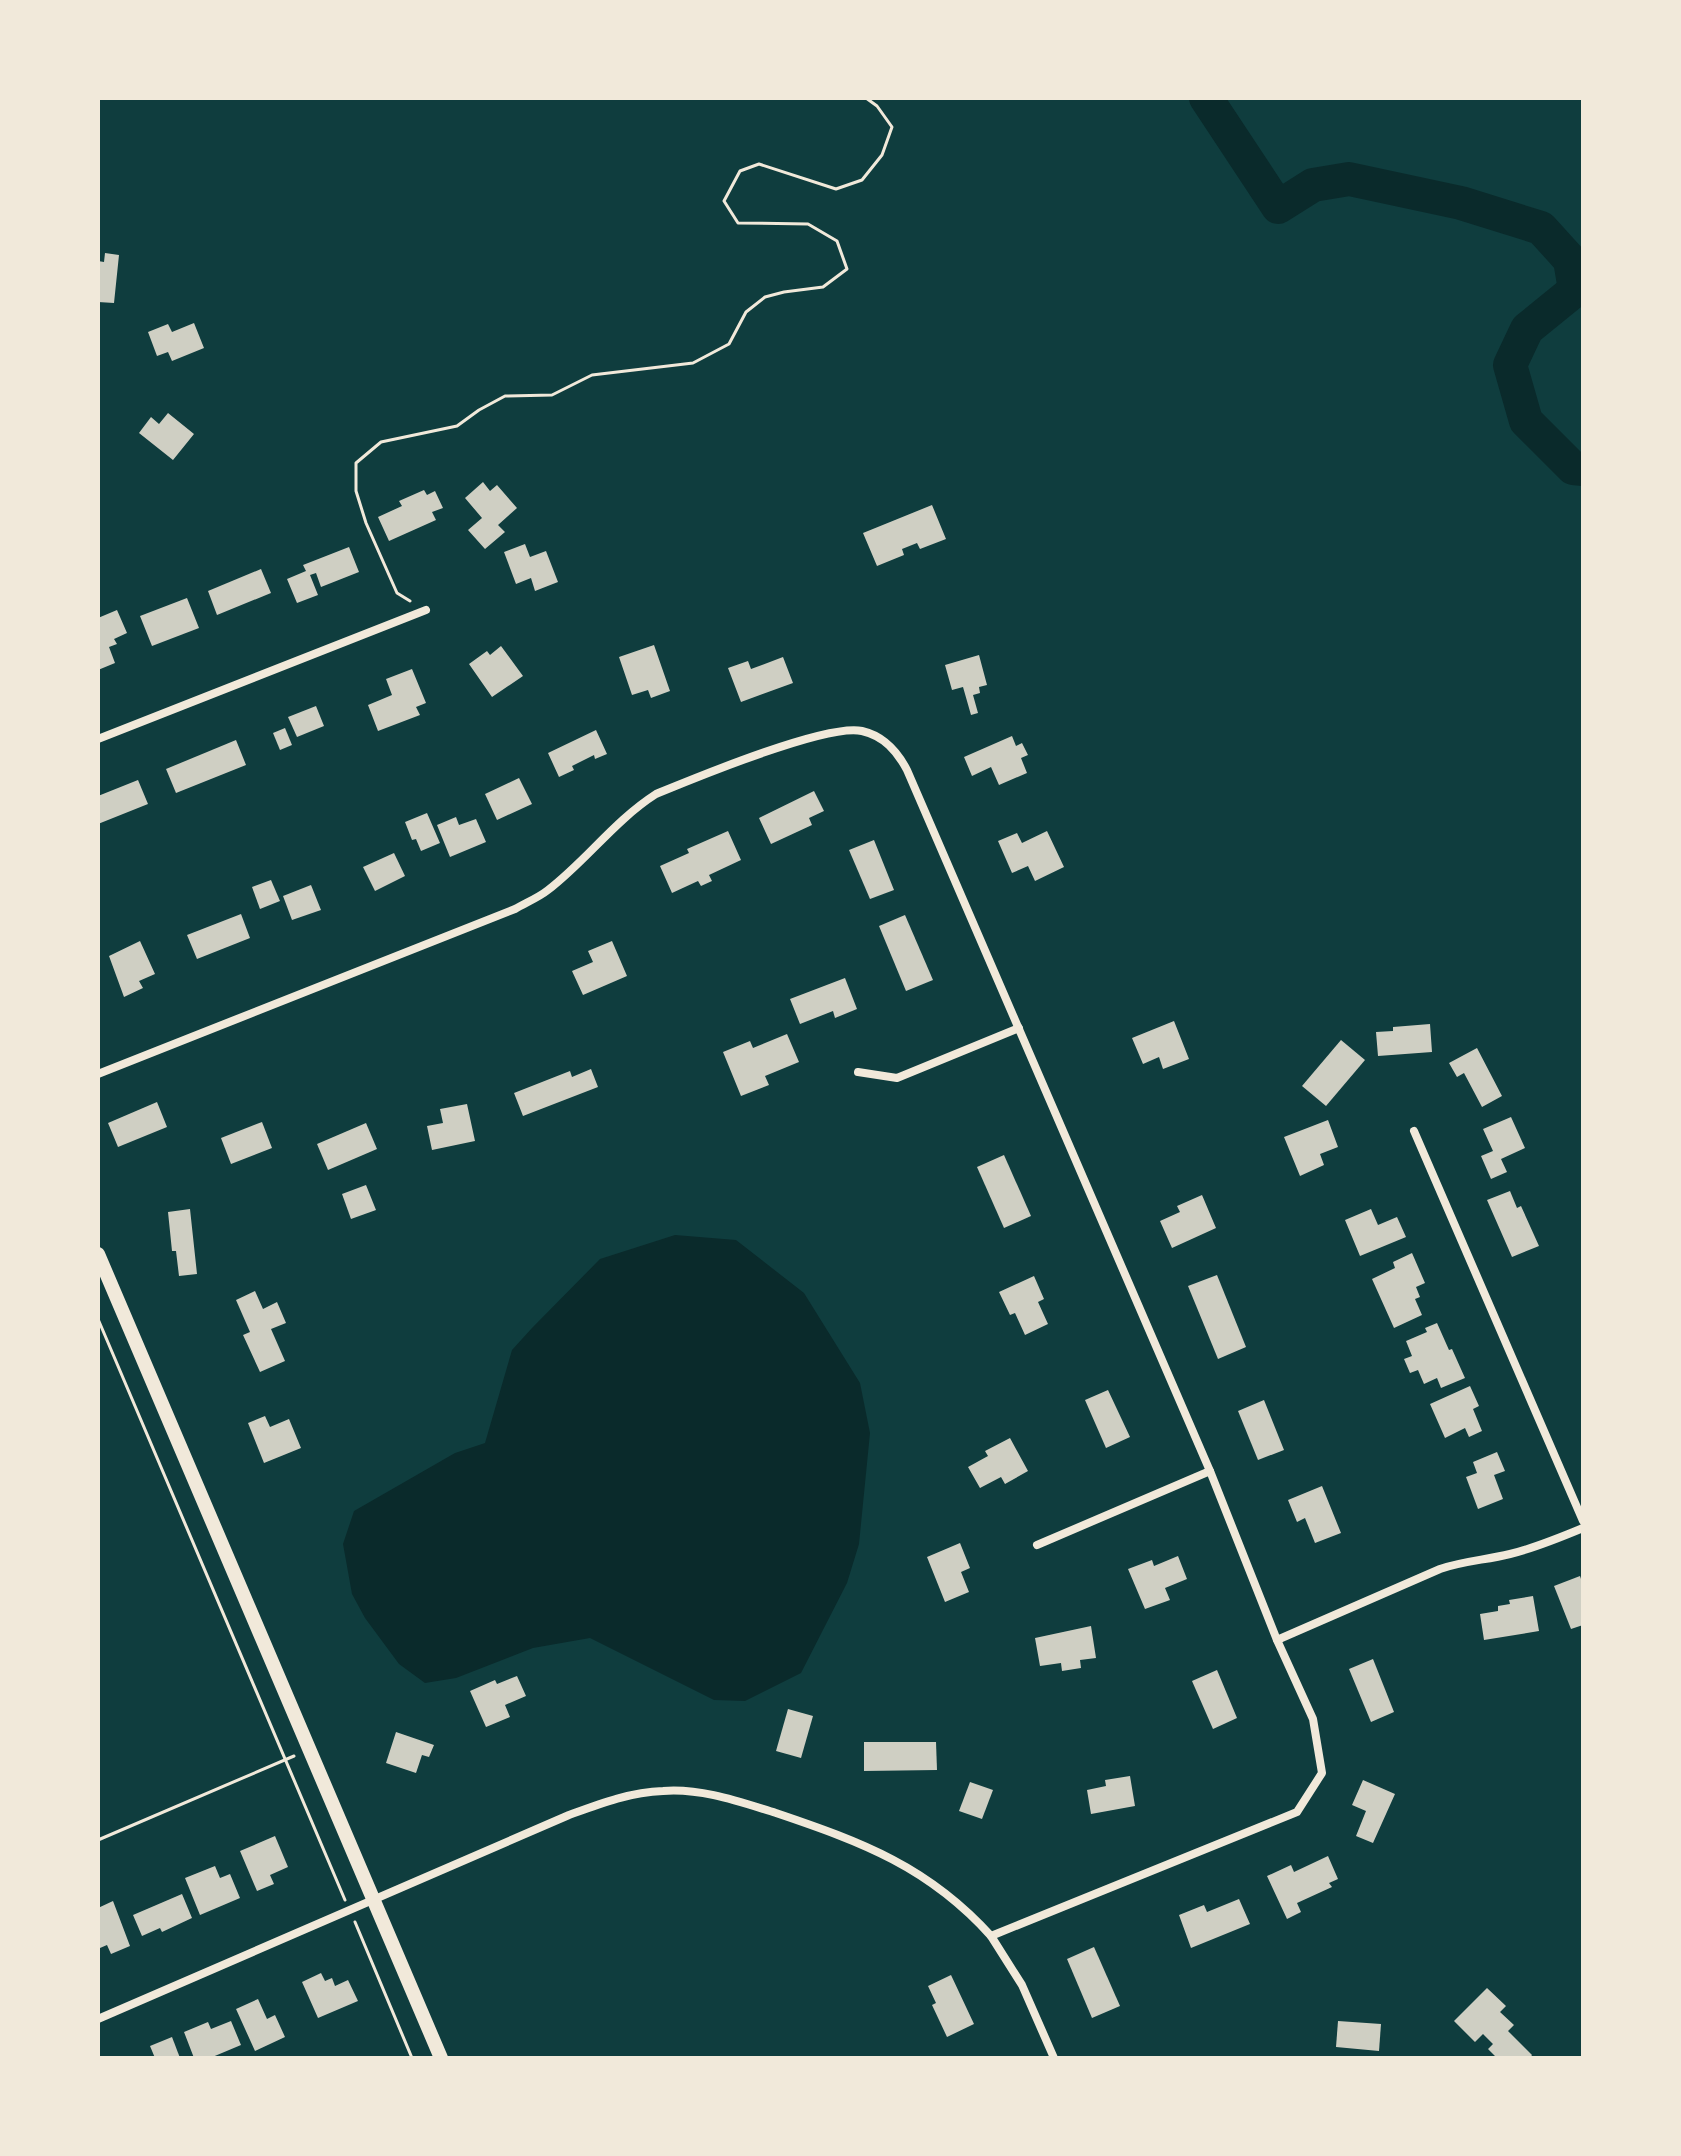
<svg xmlns="http://www.w3.org/2000/svg" width="1681" height="2156" font-family="Signika,sans-serif">
<rect width="100%" height="100%" fill="#0f3d3e"/>
<polygon fill="#0a2a2b" points="675,1235 736,1240 804,1293 860,1383 870,1433 859,1544 847,1583 801,1673 745,1701 714,1700 590,1638 533,1648 456,1678 425,1683 399,1664 365,1618 352,1594 343,1544 354,1511 455,1453 485,1443 512,1350 532,1328 600,1259"/>
<g fill="none" stroke-linecap="round" stroke-linejoin="round">
<polyline stroke="#0a2a2b" stroke-width="34" points="1206,98 1278,207 1313,185 1349,179 1461,203 1541,228 1570,260 1575,290 1527,329 1510,365 1526,421 1573,468 1583,469"/>
</g>
<g fill="#cfcfc3">
<polygon points="105,253 119,255 114,303 98,302 98,261 104,262"/>
<polygon points="194,323 204,348 172,361 168,352 157,356 148,332 168,324 172,332"/>
<polygon points="168,413 194,434 173,460 139,433 151,417 159,424"/>
<polygon points="483,482 490,491 497,485 517,508 498,525 505,532 485,549 468,530 482,518 465,498"/>
<polygon points="424,490 427,495 435,491 443,508 432,512 436,520 389,541 378,517 402,506 399,501"/>
<polygon points="932,505 946,539 920,549 917,543 902,549 904,555 877,566 863,533"/>
<polygon points="525,544 530,557 546,551 558,582 535,591 531,578 516,584 504,552"/>
<polygon points="349,547 359,572 321,587 316,573 310,575 318,595 297,603 287,579 306,571 303,565"/>
<polygon points="261,569 271,593 217,615 208,591"/>
<polygon points="187,598 199,628 152,646 140,616"/>
<polygon points="117,610 127,633 114,639 117,644 109,647 115,663 98,670 98,618"/>
<polygon points="654,645 670,691 651,698 648,690 632,695 619,657"/>
<polygon points="501,646 523,676 492,697 469,664 487,651 490,655"/>
<polygon points="979,655 987,685 979,687 980,693 973,695 978,713 971,715 963,687 952,690 945,665"/>
<polygon points="783,657 793,683 741,702 728,668 748,661 751,669"/>
<polygon points="412,669 426,703 416,707 420,715 378,731 368,705 392,695 386,679"/>
<polygon points="316,706 324,726 297,737 288,717"/>
<polygon points="285,728 292,745 280,750 273,733"/>
<polygon points="596,730 607,754 595,759 594,755 572,766 574,770 559,777 548,753"/>
<polygon points="1012,736 1016,746 1022,743 1028,755 1021,758 1027,773 999,785 991,767 972,776 964,757"/>
<polygon points="236,740 246,765 176,793 166,769"/>
<polygon points="519,778 532,804 497,820 485,794"/>
<polygon points="138,780 148,804 98,824 98,796"/>
<polygon points="814,791 824,811 809,818 812,825 771,844 759,818"/>
<polygon points="427,813 440,843 421,851 416,839 412,840 405,822"/>
<polygon points="456,817 459,825 476,819 486,842 450,857 437,825"/>
<polygon points="728,831 741,860 709,875 712,881 701,886 698,881 672,893 660,866 689,853 687,849"/>
<polygon points="1047,831 1064,867 1035,881 1028,866 1012,873 998,841 1017,833 1022,843"/>
<polygon points="874,840 894,890 870,899 849,850"/>
<polygon points="394,853 405,876 375,891 363,867"/>
<polygon points="271,880 280,901 260,909 252,887"/>
<polygon points="311,885 321,910 292,920 283,896"/>
<polygon points="241,914 250,938 197,959 187,935"/>
<polygon points="905,915 933,980 906,991 879,926"/>
<polygon points="140,941 155,974 139,981 143,988 124,997 109,956"/>
<polygon points="612,941 627,976 583,995 572,971 593,962 588,951"/>
<polygon points="845,978 857,1009 835,1018 833,1011 800,1024 790,999"/>
<polygon points="1174,1021 1189,1059 1163,1069 1159,1057 1143,1064 1132,1038"/>
<polygon points="1430,1024 1432,1052 1378,1056 1376,1032 1393,1031 1393,1027"/>
<polygon points="787,1034 799,1062 765,1076 769,1085 741,1096 723,1052 750,1041 753,1048"/>
<polygon points="1341,1040 1365,1060 1326,1106 1302,1086"/>
<polygon points="1477,1048 1502,1096 1482,1107 1464,1073 1457,1077 1449,1063"/>
<polygon points="591,1069 598,1087 523,1116 514,1093 570,1071 572,1077"/>
<polygon points="157,1102 167,1127 118,1147 108,1123"/>
<polygon points="467,1104 475,1141 432,1150 427,1126 443,1123 440,1109"/>
<polygon points="1511,1117 1525,1148 1501,1159 1507,1172 1491,1179 1481,1156 1493,1151 1483,1129"/>
<polygon points="1328,1120 1338,1147 1320,1154 1324,1165 1300,1176 1284,1137"/>
<polygon points="262,1122 272,1148 231,1164 221,1138"/>
<polygon points="366,1123 377,1149 328,1170 317,1144"/>
<polygon points="1004,1155 1031,1216 1004,1228 977,1167"/>
<polygon points="366,1185 376,1210 351,1219 342,1194"/>
<polygon points="1510,1191 1517,1208 1521,1206 1539,1246 1512,1257 1487,1200"/>
<polygon points="1202,1195 1216,1228 1172,1248 1160,1221 1180,1212 1177,1206"/>
<polygon points="190,1209 197,1274 179,1276 176,1251 172,1251 168,1212"/>
<polygon points="1371,1209 1378,1225 1397,1217 1406,1237 1360,1256 1345,1220"/>
<polygon points="1412,1253 1425,1283 1416,1287 1420,1297 1415,1299 1422,1315 1394,1328 1372,1279 1395,1268 1393,1262"/>
<polygon points="1217,1275 1246,1347 1218,1359 1188,1286"/>
<polygon points="1034,1276 1044,1299 1038,1302 1048,1324 1025,1335 1015,1313 1010,1315 999,1292"/>
<polygon points="255,1291 263,1309 277,1302 286,1323 271,1329 285,1361 260,1372 243,1335 250,1332 236,1300"/>
<polygon points="1437,1323 1449,1350 1452,1349 1465,1378 1441,1388 1437,1378 1424,1384 1418,1370 1410,1373 1404,1359 1412,1356 1406,1341 1427,1332 1425,1328"/>
<polygon points="1470,1386 1479,1406 1473,1409 1482,1431 1469,1437 1465,1428 1445,1438 1430,1404"/>
<polygon points="1108,1390 1130,1437 1106,1448 1085,1400"/>
<polygon points="1264,1400 1284,1450 1258,1460 1238,1411"/>
<polygon points="265,1416 270,1427 289,1419 301,1448 264,1463 248,1423"/>
<polygon points="1010,1438 1028,1471 1005,1484 1001,1477 980,1488 968,1467 988,1456 985,1451"/>
<polygon points="1497,1452 1505,1471 1494,1475 1503,1499 1478,1509 1466,1477 1477,1473 1473,1462"/>
<polygon points="1322,1486 1341,1533 1315,1543 1305,1518 1297,1522 1288,1500"/>
<polygon points="960,1543 970,1568 961,1572 969,1592 945,1602 927,1557"/>
<polygon points="1178,1556 1187,1579 1165,1588 1170,1600 1145,1609 1128,1569 1152,1560 1154,1566"/>
<polygon points="1580,1576 1583,1585 1583,1625 1571,1629 1554,1586"/>
<polygon points="1533,1596 1539,1631 1484,1640 1480,1614 1498,1611 1498,1606 1510,1604 1509,1600"/>
<polygon points="1091,1626 1096,1658 1080,1660 1081,1668 1062,1671 1061,1663 1040,1666 1035,1638"/>
<polygon points="1373,1659 1394,1712 1371,1722 1349,1669"/>
<polygon points="1217,1670 1237,1718 1213,1729 1192,1681"/>
<polygon points="517,1676 526,1696 505,1705 510,1717 486,1727 470,1691 495,1680 497,1684"/>
<polygon points="788,1709 813,1716 801,1758 776,1751"/>
<polygon points="396,1732 434,1745 429,1757 422,1755 416,1773 386,1763"/>
<polygon points="864,1742 936,1742 937,1770 864,1771"/>
<polygon points="1130,1776 1135,1806 1091,1814 1087,1790 1106,1786 1105,1780"/>
<polygon points="1363,1780 1395,1794 1373,1843 1356,1836 1366,1811 1352,1805"/>
<polygon points="970,1782 993,1790 982,1819 959,1811"/>
<polygon points="275,1836 288,1867 270,1875 274,1884 257,1891 240,1851"/>
<polygon points="1328,1856 1338,1879 1329,1883 1332,1887 1297,1903 1301,1912 1287,1919 1267,1876 1291,1865 1294,1872"/>
<polygon points="215,1866 220,1878 230,1874 240,1898 200,1915 185,1878"/>
<polygon points="182,1894 192,1918 162,1932 160,1928 142,1936 133,1915"/>
<polygon points="1239,1899 1250,1924 1191,1948 1179,1915 1204,1905 1207,1912"/>
<polygon points="113,1901 130,1946 111,1954 107,1945 100,1948 98,1944 98,1908"/>
<polygon points="1094,1947 1120,2006 1092,2018 1067,1959"/>
<polygon points="321,1973 325,1981 332,1978 335,1986 348,1980 358,2001 318,2018 302,1982"/>
<polygon points="951,1975 974,2024 947,2037 932,2005 936,2003 928,1986"/>
<polygon points="1487,1988 1506,2006 1500,2012 1514,2025 1508,2031 1532,2055 1530,2058 1497,2058 1488,2049 1493,2044 1483,2034 1475,2042 1454,2021"/>
<polygon points="258,1999 267,2019 275,2015 285,2037 255,2051 236,2009"/>
<polygon points="231,2021 241,2045 210,2058 194,2058 184,2032 208,2022 211,2029"/>
<polygon points="1338,2021 1381,2024 1379,2051 1336,2047"/>
<polygon points="172,2037 180,2058 155,2058 150,2046"/>
</g>
<g fill="none" stroke-linecap="round" stroke-linejoin="round">
<g stroke="#f1e9da" stroke-width="3">
<polyline points="410,601 397,593 366,523 356,491 356,463 381,442 457,426 479,410 505,396 552,395 592,375 693,363 729,344 746,312 765,297 784,292 823,287 847,269 837,241 808,224 738,223 724,201 740,171 759,164 836,189 862,180 882,155 892,127 877,106 866,98"/>
<polyline points="98,1319 345,1900"/>
<polyline points="98,1840 294,1756"/>
<polyline points="355,1922 412,2058"/>
</g>
<g stroke="#f1e9da" stroke-width="8">
<polyline points="98,739 426,610"/>
<polyline points="858,1072 897,1078 1019,1028"/>
<path d="M98,1074L515,909C525,903 538,898 548,890C587,860 614,821 656,794C695,778 827,723 862,731C884,736 897,751 907,770L1210,1471L1277,1640L1313,1719L1322,1773L1297,1812L991,1936C929,1867 862,1842 776,1813C740,1802 702,1788 663,1791C630,1792 599,1804 569,1815L98,2019"/>
<polyline points="1414,1131 1583,1521"/>
<polyline points="1037,1545 1210,1471"/>
<path d="M1277,1640L1440,1569C1463,1561 1486,1560 1510,1554C1535,1548 1559,1538 1583,1528"/>
<polyline points="991,1936 1022,1985 1054,2058"/>
</g>
<polyline stroke="#f1e9da" stroke-width="14" points="98,1254 441,2058"/>
</g>
<rect width="1681" height="2156" fill="none" stroke="#f1e9da" stroke-width="200"/>
</svg>
